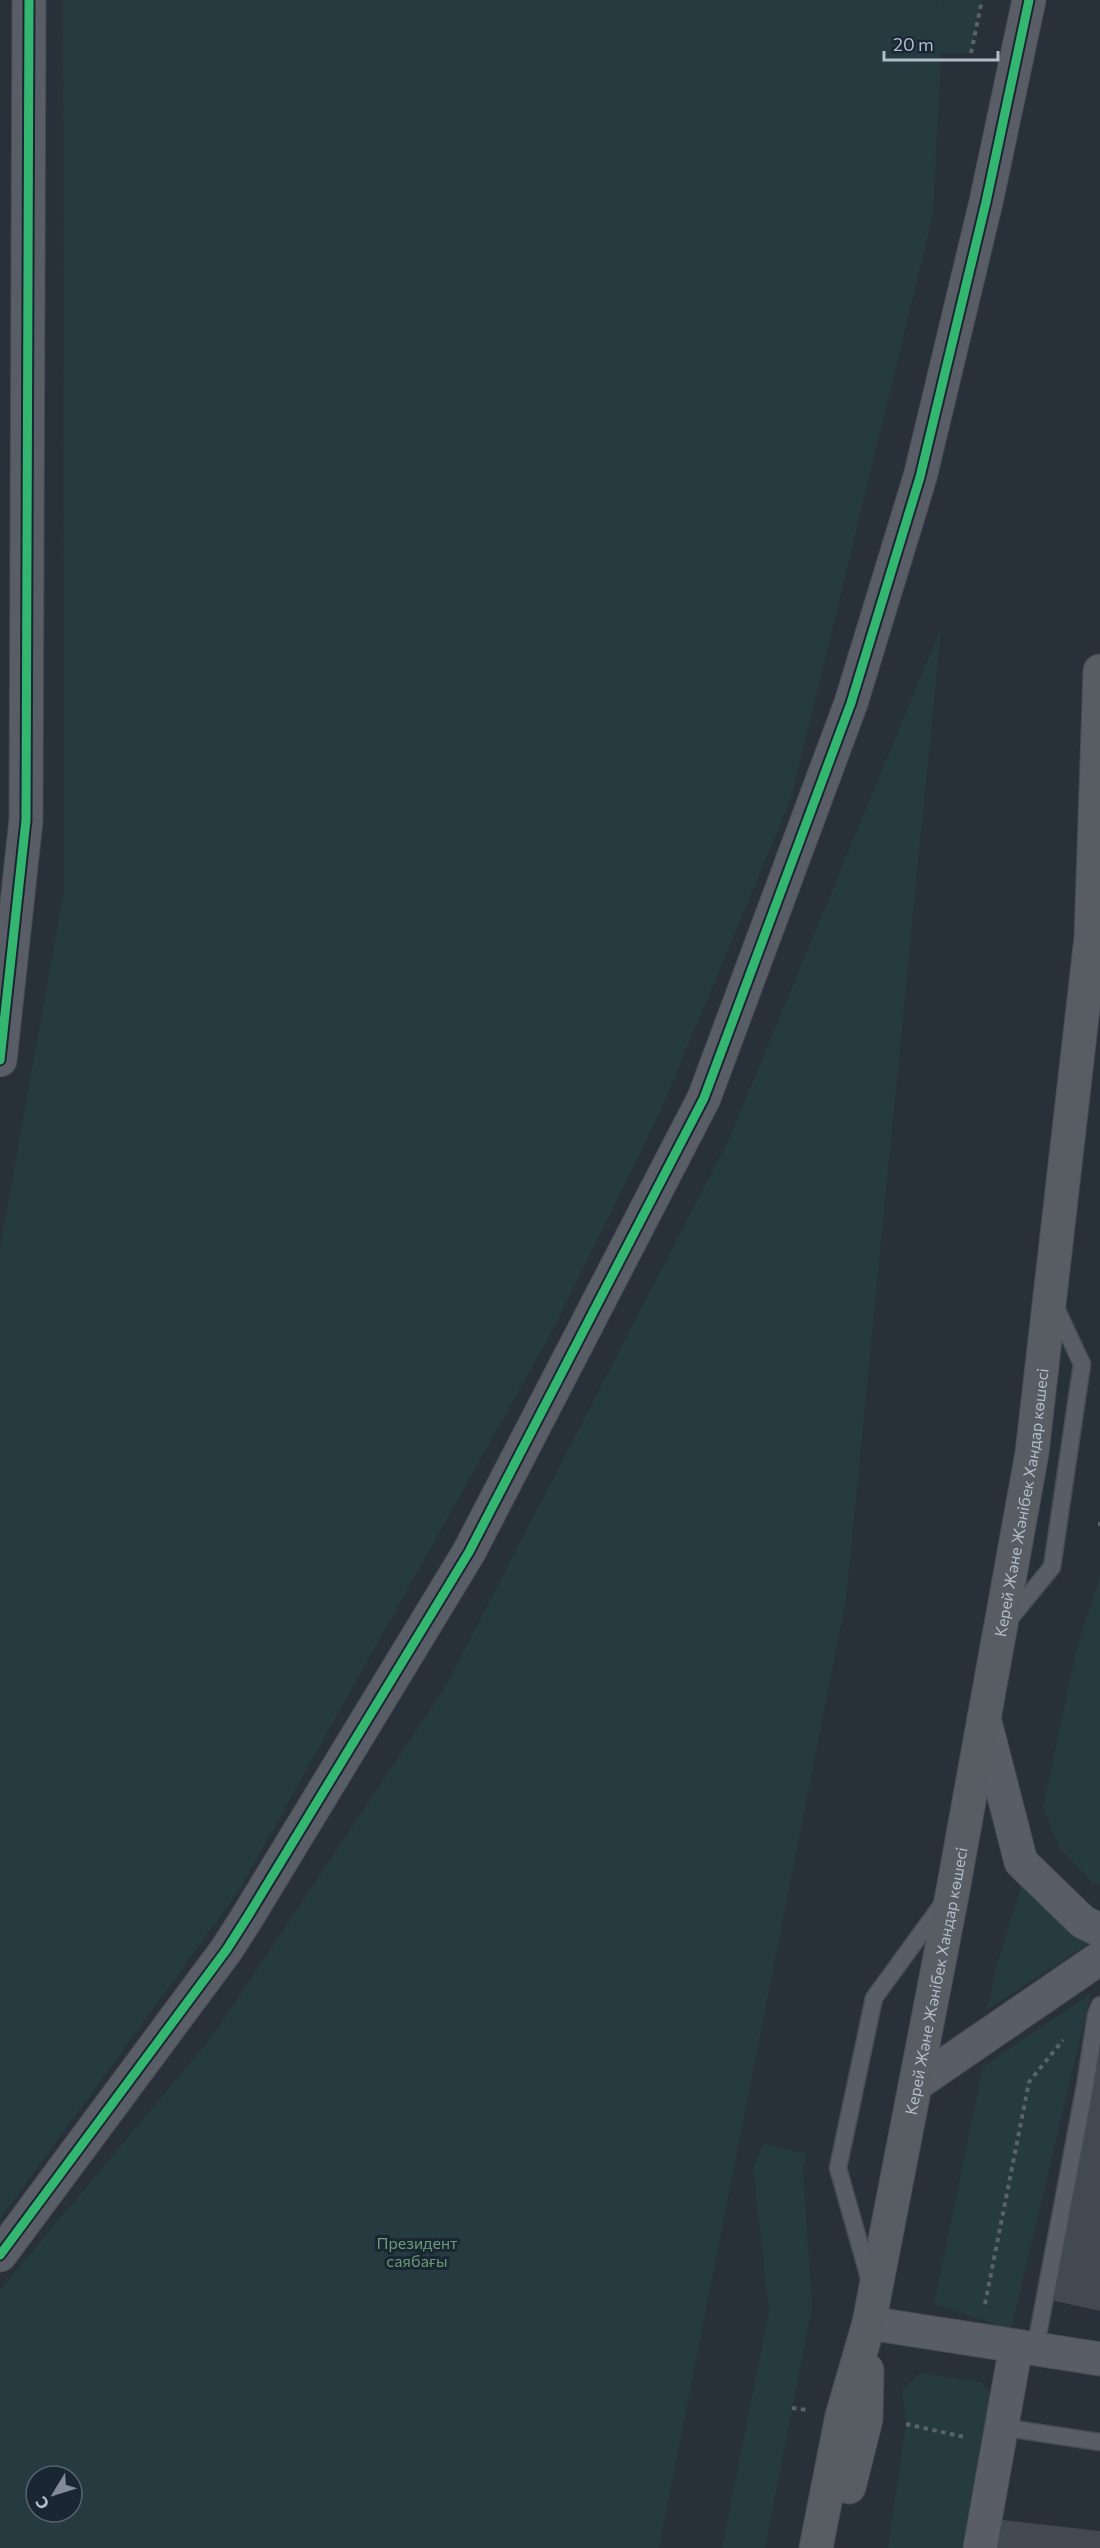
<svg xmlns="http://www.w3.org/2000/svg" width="1100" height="2548" font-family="Commissioner,sans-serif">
<rect width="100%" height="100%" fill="#283039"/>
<g fill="#253b3f" fill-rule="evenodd">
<polygon points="63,0 943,0 944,7 944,0 982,0 971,53 941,53 933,215 791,799 661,1110 554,1328 238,1892 0,2219 0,1248 64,890"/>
<path d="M941,628L846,1600L659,2548H0V2290L214,2034L444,1689L729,1139ZM36,2476H72V2512H36Z"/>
<polygon points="1100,1576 1100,1884 1092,1883 1059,1847 1043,1807 1077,1647"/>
<polygon points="1022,1883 1091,1942 987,2010 997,1964"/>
<polygon points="1091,1993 1011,2330 934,2304 983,2067"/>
<polygon points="764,2143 806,2154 803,2169 812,2307 765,2548 722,2548 769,2311 753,2167"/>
<polygon points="920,2373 981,2382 994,2398 966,2548 888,2548 906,2424 902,2390"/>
</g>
<g fill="#424951">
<polygon points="1099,2050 1100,2050 1100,2311 1046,2299"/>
<polygon points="993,2519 1100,2531 1100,2548 990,2548"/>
</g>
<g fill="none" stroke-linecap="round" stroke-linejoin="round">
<defs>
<g id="service">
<polyline points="1007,1622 1052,1567 1082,1364 1054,1304"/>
<polyline points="870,2281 838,2168 874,1998 944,1902"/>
<polyline points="1035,2350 1085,2086 1096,2015 1100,2005"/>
<polyline points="1000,2427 1100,2442"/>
</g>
<g id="minor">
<polyline points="0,1060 26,820 29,0"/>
<polyline points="984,1718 1021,1862 1083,1922 1100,1930"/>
<polyline points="915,2085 1100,1958"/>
<polyline points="0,2255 227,1949 248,1916 469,1552 704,1098 851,703 920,477 986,202 1029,0"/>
<polyline points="869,2323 1100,2359"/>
<polyline points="980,2548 1016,2346"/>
</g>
<g id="secondary">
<polyline points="849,2487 866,2419 867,2370"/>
<path id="s1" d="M816,2548L842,2416L869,2323L953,1890L1032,1453L1091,938L1100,671"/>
</g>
</defs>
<use href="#service" stroke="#474c53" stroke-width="19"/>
<use href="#minor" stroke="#474c53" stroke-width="35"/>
<use href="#secondary" stroke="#474c53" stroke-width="35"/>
<g stroke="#5b6268" stroke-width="4" stroke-dasharray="4.5 4.5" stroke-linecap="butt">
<polyline points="971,53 982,0"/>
<polyline points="1098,1524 1100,1524"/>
<polyline points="985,2304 1029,2082 1063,2040"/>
<polyline points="792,2408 808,2410"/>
<polyline points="906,2424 964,2437"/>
</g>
<use href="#service" stroke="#595e66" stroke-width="16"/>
<use href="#minor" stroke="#595e66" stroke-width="33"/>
<use href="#secondary" stroke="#585d64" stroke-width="33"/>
<defs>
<g id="cycleway">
<polyline points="0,1060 26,820 29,0"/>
<polyline points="0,2255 227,1949 248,1916 469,1552 704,1098 851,703 920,477 986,202 1029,0"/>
</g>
</defs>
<use href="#cycleway" stroke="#1b2634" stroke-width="13"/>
<use href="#cycleway" stroke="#33b770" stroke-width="9"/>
</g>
<g text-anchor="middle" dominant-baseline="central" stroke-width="6" stroke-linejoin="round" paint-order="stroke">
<g font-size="16" fill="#b2bcca" stroke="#1b2634">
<text stroke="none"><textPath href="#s1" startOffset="1066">Керей Және Жәнібек Хандар көшесі</textPath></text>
<text stroke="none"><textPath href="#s1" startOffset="580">Керей Және Жәнібек Хандар көшесі</textPath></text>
</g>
<g font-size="16" fill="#689c72" stroke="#1b2634">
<text x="417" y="2242">Президент<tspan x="417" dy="18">саябағы</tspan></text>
</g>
</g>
<g transform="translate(54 2494) rotate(232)"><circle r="28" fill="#1b2634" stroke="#576270" stroke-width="1.5"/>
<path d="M0-4.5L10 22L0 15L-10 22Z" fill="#828b97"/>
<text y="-9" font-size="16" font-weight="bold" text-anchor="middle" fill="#b2bcca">С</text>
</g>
<path d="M884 51v9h114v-9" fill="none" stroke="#b2bcca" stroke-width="3"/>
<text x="893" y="51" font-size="18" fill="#b2bcca" stroke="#1b2634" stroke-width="4.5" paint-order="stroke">20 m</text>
</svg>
